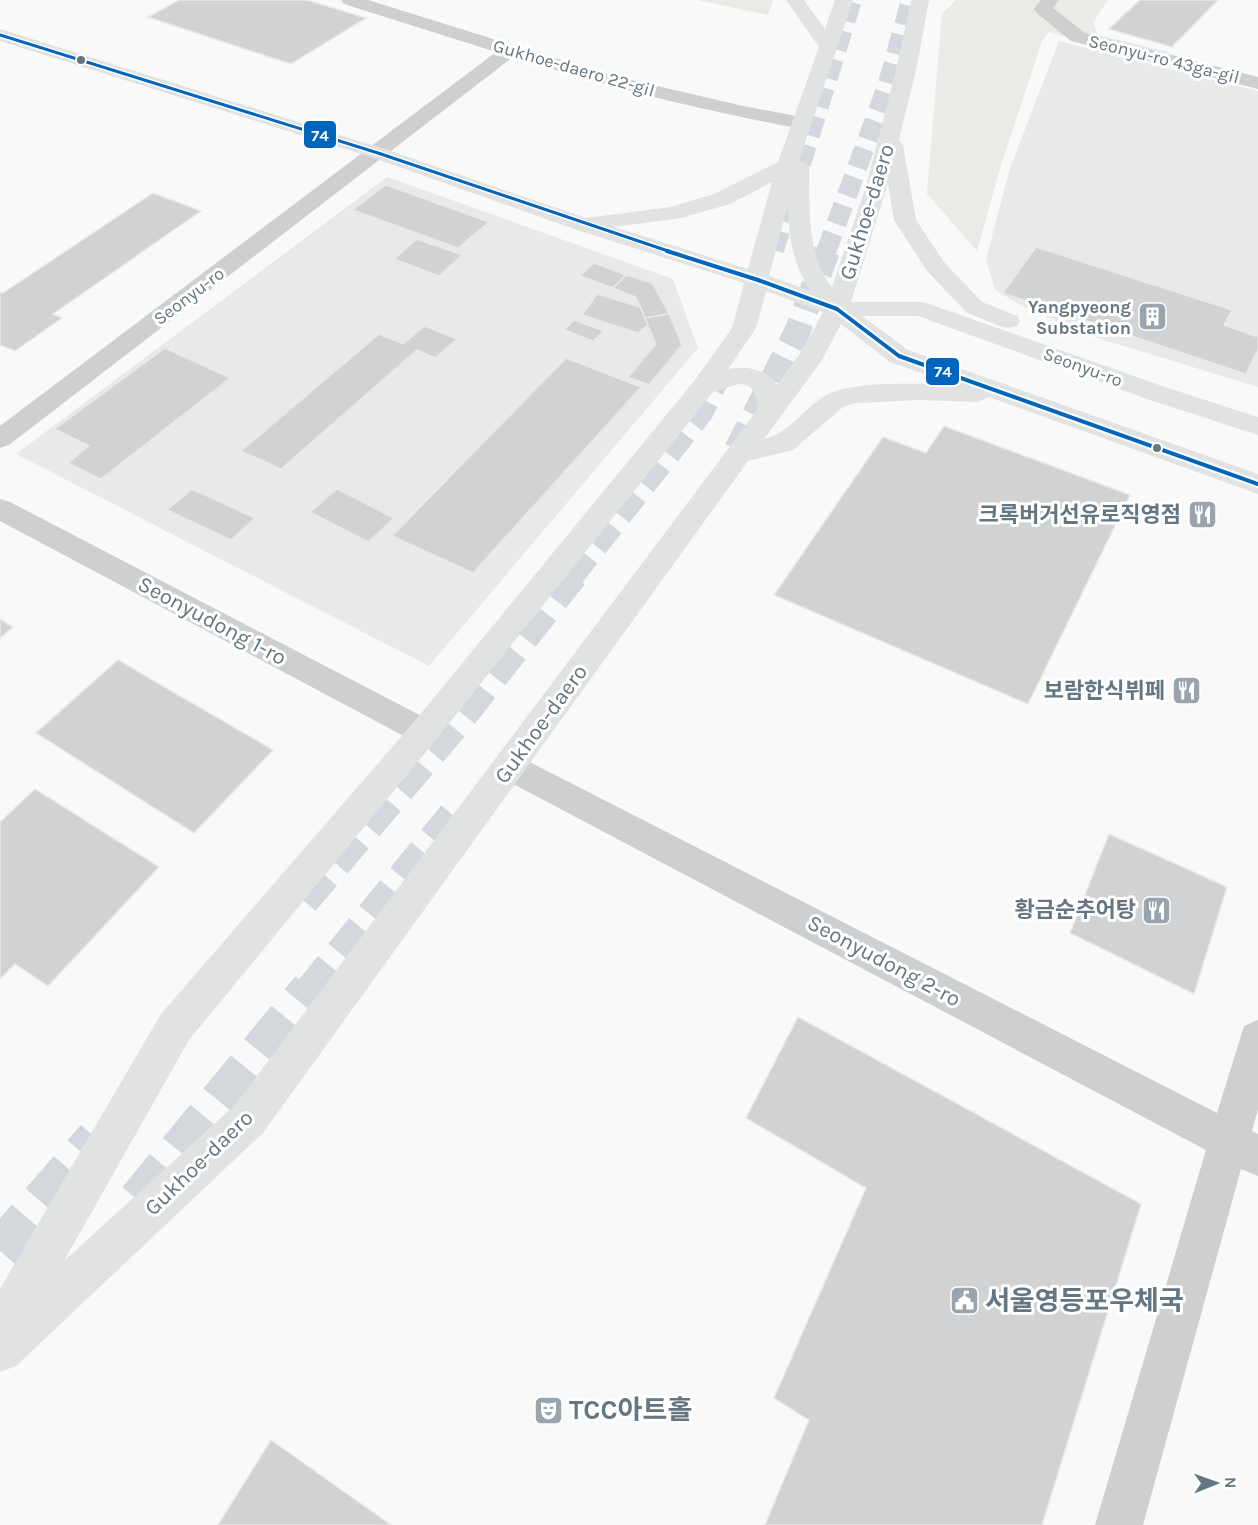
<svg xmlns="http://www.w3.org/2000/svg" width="1258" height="1525" font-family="Karla,'Noto Sans KR',sans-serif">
<rect width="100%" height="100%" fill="#f9f9f9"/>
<g fill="#e8e9e9">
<polygon points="1059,41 1258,91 1258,387 1091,336 1024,307 995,290 986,259 1010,168"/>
<polygon points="387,177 673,279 698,348 429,666 16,454"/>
</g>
<g fill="#e8ebe6">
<polygon points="698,0 773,0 768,15"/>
<polygon points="956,0 1108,0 1093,22 1098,35 1169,52 1162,61 1049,32 1042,41 1001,165 977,251 927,194 942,14"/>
</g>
<g fill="#d0d2d3" stroke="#e8e8e8" stroke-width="1.5">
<polygon points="179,0 307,0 366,18 291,64 148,17"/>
<polygon points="1140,0 1218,0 1172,47 1109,29"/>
<polygon points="386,185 489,222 458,248 353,210"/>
<polygon points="153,193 201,211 53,314 62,318 15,351 0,345 0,292 3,293"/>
<polygon points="417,239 462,255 439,276 394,259"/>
<polygon points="1036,247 1232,310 1224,325 1258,337 1258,349 1246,374 1003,293"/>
<polygon points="594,263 626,275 613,288 580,276"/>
<polygon points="626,275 652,283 669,314 645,318 636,297 613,288"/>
<polygon points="597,294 640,307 648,325 638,333 582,315"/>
<polygon points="669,314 682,345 649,385 628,377 656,344 645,318"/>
<polygon points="574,320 604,331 593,341 564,330"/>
<polygon points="424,326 457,339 435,358 417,350 281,469 241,451 379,334 403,344"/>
<polygon points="165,348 230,378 101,479 68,463 89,446 55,429"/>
<polygon points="566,358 641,387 473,573 392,536"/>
<polygon points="944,426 1130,495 1028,704 774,595 883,437 926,453"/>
<polygon points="192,489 255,518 231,540 167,510"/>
<polygon points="337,489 394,518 368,542 310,512"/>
<polygon points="0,619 13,627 0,638"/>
<polygon points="118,660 273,750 194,833 36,733"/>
<polygon points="35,789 159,867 48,986 15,964 0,979 0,822"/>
<polygon points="1109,834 1227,887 1194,994 1070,933"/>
<polygon points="798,1017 1141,1204 1042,1525 765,1525 809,1420 774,1398 866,1188 746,1118"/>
<polygon points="271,1440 391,1525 218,1525"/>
</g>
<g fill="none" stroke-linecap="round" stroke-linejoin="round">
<g stroke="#d4d8dc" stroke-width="20" stroke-dasharray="20 10" stroke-linecap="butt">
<polyline points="774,250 852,0"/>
<polyline points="826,252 887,87 911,0"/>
</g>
<g stroke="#d4d8dc" stroke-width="26" stroke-dasharray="26 13" stroke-linecap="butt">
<polyline points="737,450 798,330 827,251"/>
<polyline points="571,576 701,411 725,360"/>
</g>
<g stroke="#d4d8dc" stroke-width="33" stroke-dasharray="33 16" stroke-linecap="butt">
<polyline points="303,900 453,725 572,574"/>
<polyline points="310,992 454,816"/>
</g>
<g stroke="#d4d8dc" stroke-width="43" stroke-dasharray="43 21" stroke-linecap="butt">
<polyline points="139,1201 312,990"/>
<polyline points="0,1251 97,1139"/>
</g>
<g fill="#cecfd0" fill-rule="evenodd">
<path d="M341,0H368L606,74L743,106L802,117L809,119L812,123L809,127L802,129C704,111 608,87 513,57L9,445L0,448V426L496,52L344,4Z"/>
<polygon points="1041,0 1059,0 1053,8 1085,33 1258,77 1258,89 1071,41 1037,13 1034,9"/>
<polygon points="0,499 10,502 435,723 440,732 435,741 424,745 413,741 0,521"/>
<polygon points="510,752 1217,1113 1244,1026 1258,1020 1258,1109 1252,1131 1258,1134 1258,1176 1241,1169 1143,1525 1095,1525 1206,1150 498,776 493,766 498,756"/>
</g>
<path fill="#e1e2e2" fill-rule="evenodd" d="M786,0H804L825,29L835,0H853L799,161L805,163L809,167C810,207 806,255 832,287L866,186L897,66L911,0H929L917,66L899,140L903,145L916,220L944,262L982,302L1017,316L1020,321L1017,326L1008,328L999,326L966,312L927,271L894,220L888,183L851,302H921L929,304L1165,387L1258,417V435L1147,399L918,316H862L908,350L1258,474V494L989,397L978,402L919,400L856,403L843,407L793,450L748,461L263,1133L16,1366L0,1372V1289L161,1014L413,723L695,380L732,328L744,283L574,229L371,157L0,41V29L385,149L586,218L671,207L714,194L778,162L819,47ZM772,182L748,269L614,227L681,218L730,204ZM788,204C788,234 793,267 811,291L769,276ZM766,291L823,312L802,351L777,385C766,368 746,366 728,369L756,328ZM841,324L890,362L955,385C924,384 847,380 823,397C803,410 788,434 764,439L822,360ZM738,384C755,384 756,395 758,409L235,1105L64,1261L189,1040L435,741L713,392Z"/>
<defs>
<polyline id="bus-1-far1" points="0,35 378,153 671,252"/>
<polyline id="bus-1" points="667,251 758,280 837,309 899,356 1258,484"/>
</defs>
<use href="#bus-1-far1" stroke="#fff" stroke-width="6"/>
<use href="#bus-1" stroke="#fff" stroke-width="8"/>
<use href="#bus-1-far1" stroke="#0065bd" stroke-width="3"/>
<use href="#bus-1" stroke="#0065bd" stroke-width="4"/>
</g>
<defs>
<symbol id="building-square" viewBox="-11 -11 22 22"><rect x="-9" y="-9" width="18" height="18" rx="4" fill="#99a4ac" stroke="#fff"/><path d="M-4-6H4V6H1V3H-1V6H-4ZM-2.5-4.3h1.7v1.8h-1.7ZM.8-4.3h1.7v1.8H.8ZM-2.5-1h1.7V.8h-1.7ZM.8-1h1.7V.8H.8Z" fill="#fff"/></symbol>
<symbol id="restaurant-square" viewBox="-11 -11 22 22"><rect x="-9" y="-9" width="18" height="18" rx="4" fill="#99a4ac" stroke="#fff"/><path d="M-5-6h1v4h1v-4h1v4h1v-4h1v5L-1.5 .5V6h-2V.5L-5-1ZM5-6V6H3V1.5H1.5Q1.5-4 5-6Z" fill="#fff"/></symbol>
<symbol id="civic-square" viewBox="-11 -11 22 22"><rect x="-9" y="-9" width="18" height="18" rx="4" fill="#99a4ac" stroke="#fff"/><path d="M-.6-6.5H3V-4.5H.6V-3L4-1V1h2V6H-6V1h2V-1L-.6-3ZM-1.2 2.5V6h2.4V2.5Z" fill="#fff"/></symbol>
<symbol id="theatre-square" viewBox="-11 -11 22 22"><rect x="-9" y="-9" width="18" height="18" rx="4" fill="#99a4ac" stroke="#fff"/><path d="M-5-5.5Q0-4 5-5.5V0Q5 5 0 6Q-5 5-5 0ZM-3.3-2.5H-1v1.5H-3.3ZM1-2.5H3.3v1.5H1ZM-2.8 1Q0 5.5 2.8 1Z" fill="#fff"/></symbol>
</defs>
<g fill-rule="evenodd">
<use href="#building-square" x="1136" y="300" width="33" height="33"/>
<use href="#restaurant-square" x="1186" y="498" width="33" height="33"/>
<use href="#restaurant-square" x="1170" y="674" width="33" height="33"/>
<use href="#restaurant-square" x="1140" y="894" width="33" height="33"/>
<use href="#civic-square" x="948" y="1284" width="33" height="33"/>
<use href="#theatre-square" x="532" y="1394" width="33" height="33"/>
</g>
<g fill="#657683" stroke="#fff" stroke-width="2">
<circle cx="81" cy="60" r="5"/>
<circle cx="1157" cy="448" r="5"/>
</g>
<g text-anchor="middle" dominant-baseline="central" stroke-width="6" stroke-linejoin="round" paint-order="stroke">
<g font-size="18" fill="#657683" stroke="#fff">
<text transform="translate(1164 59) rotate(14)">Seonyu-ro 43ga-gil</text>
<text transform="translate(574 68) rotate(16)">Gukhoe-daero 22-gil</text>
<text transform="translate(189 296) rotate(-37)">Seonyu-ro</text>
<text transform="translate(1083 367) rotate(20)">Seonyu-ro</text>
</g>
<g font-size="18" font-weight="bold" fill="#657683" stroke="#fff" text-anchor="end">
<text x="1131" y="307">Yangpyeong<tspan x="1131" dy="21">Substation</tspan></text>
</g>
<g font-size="22" fill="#657683" stroke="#fff">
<text transform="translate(867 212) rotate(-73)">Gukhoe-daero</text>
<text transform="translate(212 621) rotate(28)">Seonyudong 1-ro</text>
<text transform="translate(541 724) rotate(-54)">Gukhoe-daero</text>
<text transform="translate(884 961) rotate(28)">Seonyudong 2-ro</text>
<text transform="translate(199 1163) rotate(-44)">Gukhoe-daero</text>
</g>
<g font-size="22" font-weight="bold" fill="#657683" stroke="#fff" text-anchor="end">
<text x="1181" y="515">크록버거선유로직영점</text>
<text x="1165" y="691">보람한식뷔페</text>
<text x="1136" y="910">황금순추어탕</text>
</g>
<g font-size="27" font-weight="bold" fill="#657683" stroke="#fff" text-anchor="start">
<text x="985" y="1301">서울영등포우체국</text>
<text x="569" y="1410">TCC아트홀</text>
</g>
</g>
<g stroke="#fff" stroke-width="2">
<rect x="303" y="120" width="34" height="29" rx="6" fill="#0065bd"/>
<rect x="925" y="357" width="35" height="29" rx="6" fill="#0065bd"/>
</g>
<g font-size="16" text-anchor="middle" font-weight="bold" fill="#fff">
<text x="320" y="141">74</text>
<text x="943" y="377">74</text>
</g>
<g transform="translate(1216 1483) rotate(89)" stroke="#ffffff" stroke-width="4.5" paint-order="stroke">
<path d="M0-4.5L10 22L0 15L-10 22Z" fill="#657683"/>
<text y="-9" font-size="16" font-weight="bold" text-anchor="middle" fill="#657683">N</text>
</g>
</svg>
